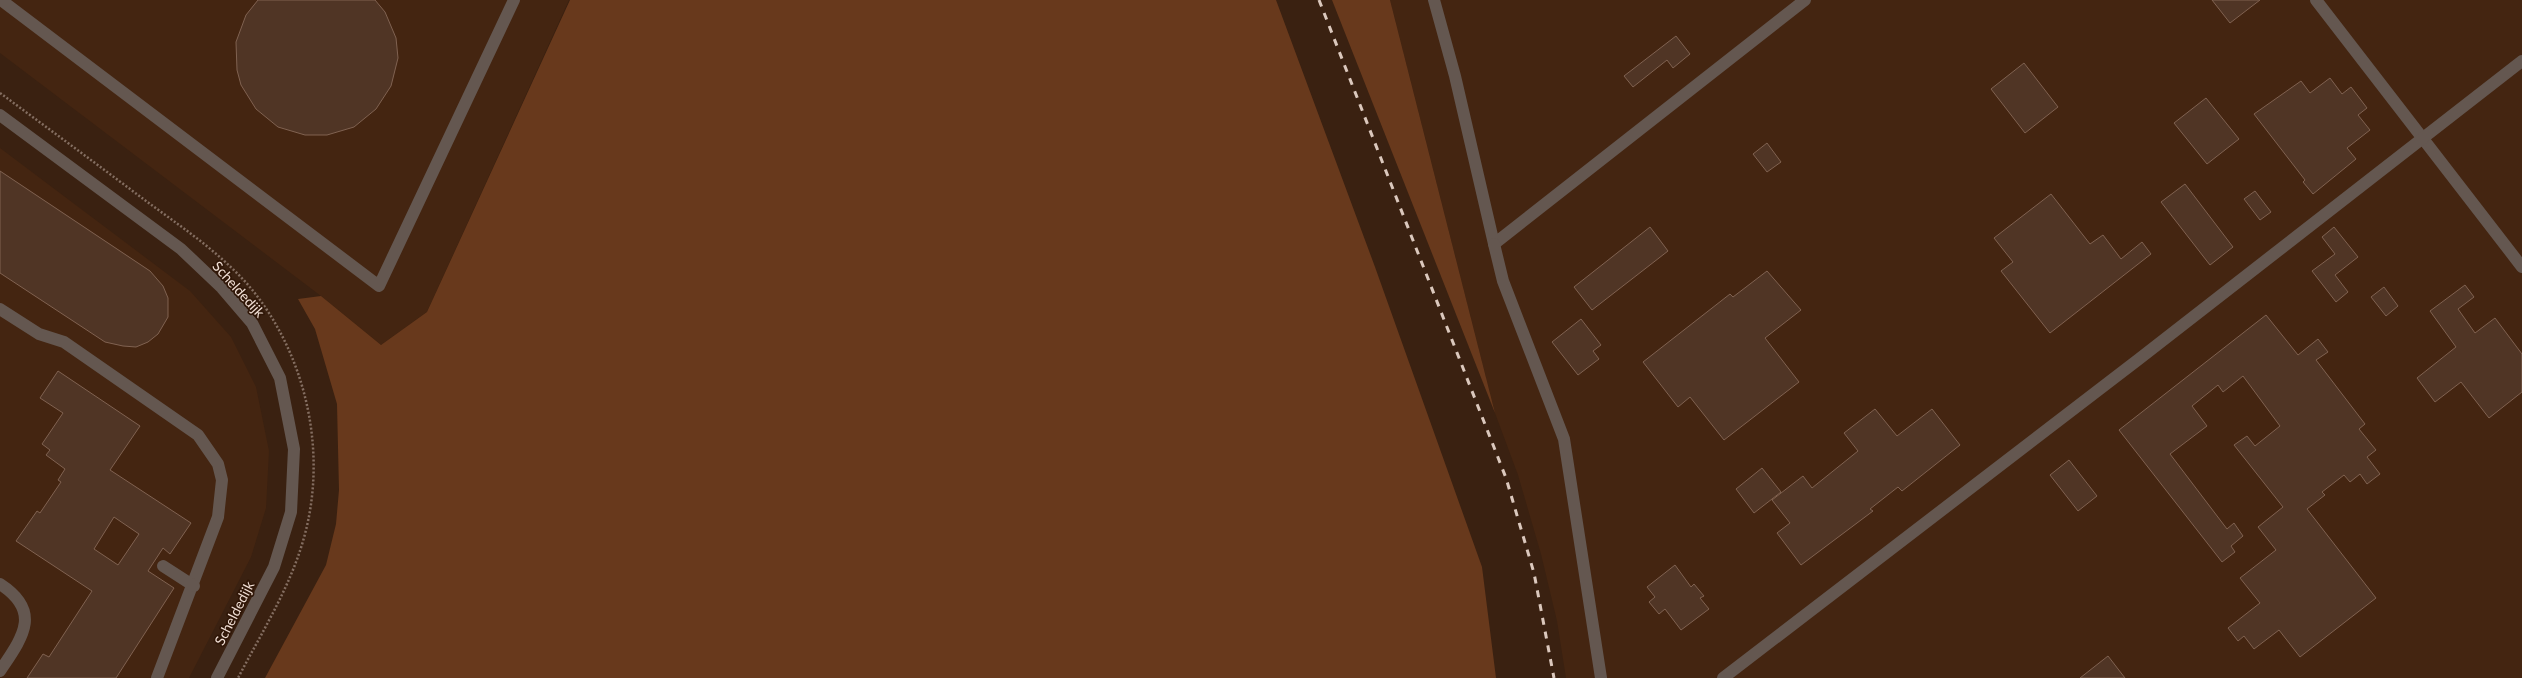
<svg xmlns="http://www.w3.org/2000/svg" width="2522" height="678" font-family="Lato,sans-serif">
<rect width="100%" height="100%" fill="#3a2111"/>
<g fill="#442511">
<polygon points="0,0 569,0 427,312 381,345 321,296 0,53"/>
<polygon points="1390,0 2522,0 2522,678 1566,678 1557,621 1541,554 1518,475 1495,413"/>
<polygon points="0,148 190,291 231,337 256,387 269,451 266,508 251,557 189,678 0,678"/>
</g>
<g fill="#68391c">
<polygon points="570,0 1276,0 1375,267 1482,567 1496,678 265,678 326,565 336,524 339,490 337,404 315,329 298,299 321,296 381,345 427,312"/>
<polygon points="1332,0 1390,0 1495,413"/>
</g>
<g fill="#503525" stroke="#806251" fill-rule="evenodd">
<polygon points="258,0 375,0 385,12 396,38 398,58 391,86 376,109 354,127 327,135 305,135 278,127 256,109 241,85 237,70 236,42 246,15"/>
<polygon points="2212,0 2260,0 2230,23"/>
<polygon points="1676,36 1690,54 1673,68 1667,60 1633,87 1624,76"/>
<polygon points="2024,63 2058,107 2025,133 1991,89"/>
<polygon points="2330,78 2342,94 2351,87 2367,108 2358,115 2370,130 2347,148 2356,159 2313,194 2303,182 2305,180 2254,114 2301,81 2310,93"/>
<polygon points="2206,98 2239,139 2207,164 2174,123"/>
<polygon points="1767,143 1781,162 1767,172 1753,154"/>
<polygon points="0,171 150,271 163,286 168,298 168,317 158,334 148,342 136,347 123,346 105,342 0,273"/>
<polygon points="2185,184 2233,247 2210,265 2161,202"/>
<polygon points="2255,191 2271,212 2260,220 2244,199"/>
<polygon points="2051,194 2090,244 2103,235 2121,259 2142,242 2151,254 2050,333 2001,271 2013,262 1994,238"/>
<polygon points="1650,227 1668,251 1592,310 1574,287"/>
<polygon points="2334,227 2358,257 2335,275 2348,292 2336,302 2312,271 2335,254 2322,237"/>
<polygon points="1767,271 1801,310 1765,338 1799,382 1724,440 1690,397 1678,407 1643,362 1730,294 1733,297"/>
<polygon points="2465,285 2474,297 2458,309 2475,333 2495,318 2522,354 2522,392 2489,418 2461,382 2435,402 2417,378 2456,347 2430,311"/>
<polygon points="2384,287 2398,306 2386,316 2371,297"/>
<polygon points="2266,315 2298,355 2318,339 2328,352 2316,360 2365,424 2359,429 2376,450 2367,457 2380,474 2367,484 2360,474 2350,482 2344,475 2322,492 2325,495 2307,509 2376,598 2300,657 2279,630 2254,649 2244,636 2238,641 2228,628 2260,603 2240,578 2276,550 2258,527 2283,507 2234,445 2247,436 2255,446 2280,426 2243,376 2223,392 2218,385 2192,406 2207,426 2170,454 2227,529 2234,523 2243,536 2231,546 2235,552 2222,562 2119,430"/>
<polygon points="1581,319 1601,345 1593,351 1599,359 1578,375 1552,342"/>
<path d="M58,371L140,426L110,470L191,523L170,554L163,548L148,571L174,588L116,678H27L43,654L49,657L92,591L16,541L37,511L40,513L61,482L58,480L65,469L46,455L50,450L42,444L63,413L40,398ZM114,517L139,534L118,565L94,549Z"/>
<polygon points="1875,409 1897,436 1932,409 1960,445 1902,491 1898,487 1870,509 1873,511 1801,565 1777,533 1790,523 1772,500 1803,476 1812,488 1858,451 1844,433"/>
<polygon points="2069,460 2097,496 2078,511 2050,475"/>
<polygon points="1762,468 1781,492 1754,513 1736,489"/>
<polygon points="1675,565 1691,587 1694,584 1704,596 1700,598 1709,609 1681,630 1665,609 1659,614 1649,602 1655,597 1647,587"/>
<polygon points="2108,656 2125,678 2080,678"/>
</g>
<g fill="none" stroke-linecap="round" stroke-linejoin="round">
<path stroke="#846e61" stroke-width="2.5" stroke-dasharray="2 2" stroke-linecap="butt" d="M0,93C49,129 98,165 146,201C183,228 225,256 254,292C306,358 326,449 306,530C293,583 263,630 238,678"/>
<g stroke="#645750" stroke-width="12">
<polyline points="1,0 379,286 514,0"/>
<polyline points="1434,0 1455,76 1494,244 1805,0"/>
<polyline points="2316,0 2522,267"/>
<polyline points="0,115 181,249 222,288 252,323 280,378 294,449 291,512 274,567 217,678"/>
<polyline points="1494,244 1503,281 1564,439 1601,678"/>
<polyline points="0,309 39,334 64,342 198,435 218,464 222,480 218,517 157,678"/>
<polyline points="163,566 194,586"/>
<path d="M0,584C43,612 22,638 0,671"/>
<polyline points="1723,678 2139,359 2522,61"/>
</g>
<polyline stroke="#dbc8bd" stroke-width="3" stroke-dasharray="7 7" stroke-linecap="butt" points="1319,0 1506,478 1534,573 1554,678"/>
</g>
<g text-anchor="middle" dominant-baseline="central" stroke-width="3.5" stroke-linejoin="round" paint-order="stroke">
<g font-size="14" fill="#f1dfd5" stroke="#301708">
<text transform="translate(239 289) rotate(48)">Scheldedijk</text>
<text transform="translate(234 613) rotate(-63)">Scheldedijk</text>
</g>
</g>
</svg>
